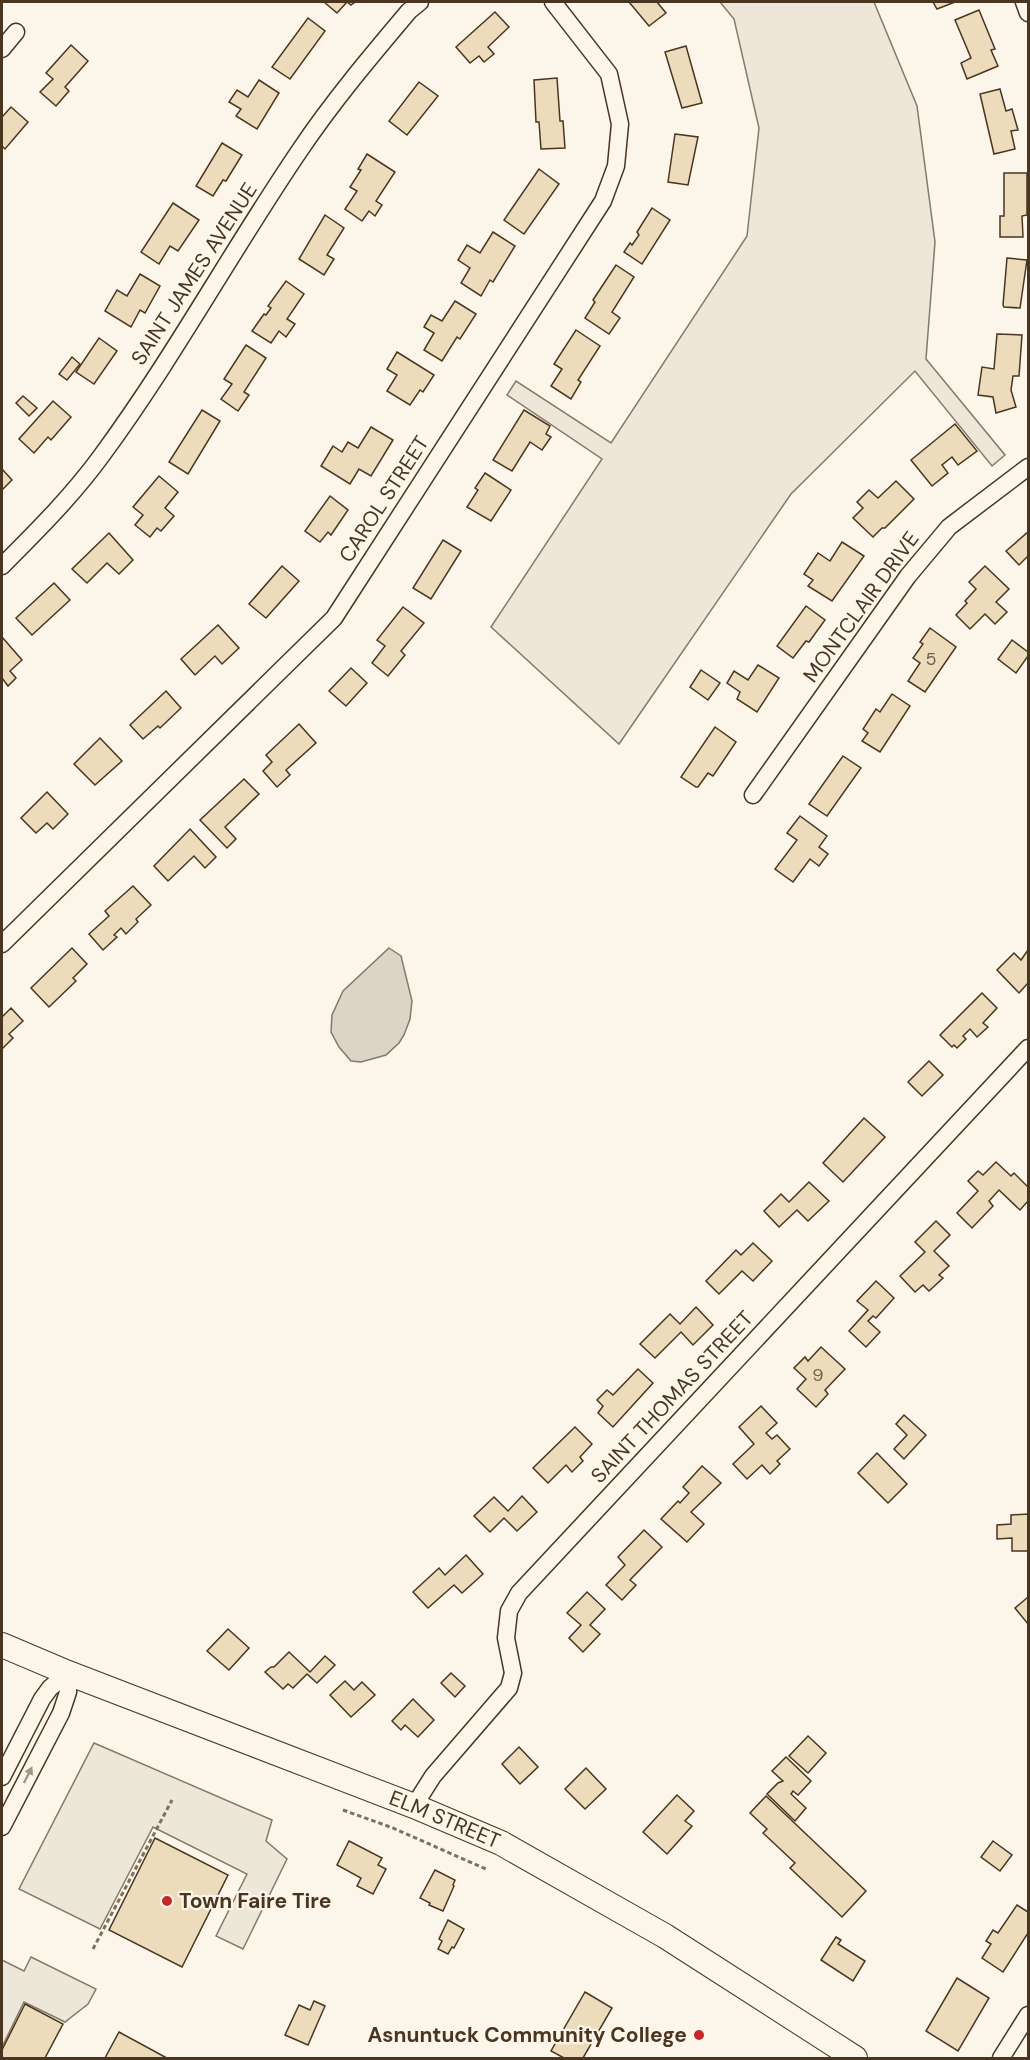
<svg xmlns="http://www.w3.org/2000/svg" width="1030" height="2060" font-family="'DM Sans',sans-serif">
<rect width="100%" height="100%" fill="#fbf6e9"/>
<polygon fill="#ede6d9" stroke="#887966" stroke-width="1.5" points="720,2 874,2 917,106 935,242 926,359 1005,455 992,466 915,371 791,494 619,744 491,627 602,459 507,395 516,381 611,443 747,236 759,128 734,19"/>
<g fill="#ede7d9" stroke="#887966" stroke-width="1.5">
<polygon points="94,1743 272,1820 266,1841 287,1859 243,1949 216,1936 247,1874 153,1827 100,1929 19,1889"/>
<polygon points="31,1957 96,1989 88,2004 65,2022 24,2002 2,2047 2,1960 24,1971"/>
</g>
<polygon fill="#dcd4c6" stroke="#887966" stroke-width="1.5" points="389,948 401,956 412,1001 410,1019 404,1035 399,1043 386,1055 361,1062 351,1061 339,1047 331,1032 332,1015 343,991"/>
<g fill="#ecdcbc" stroke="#4a3520" stroke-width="1.5">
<polygon points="324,2 355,2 351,5 347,2 337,13"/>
<polygon points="629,2 657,2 666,13 649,26"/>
<polygon points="933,2 955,2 937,9"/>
<polygon points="979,10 995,49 991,50 998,66 967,79 961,63 971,58 955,20"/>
<polygon points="495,12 509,27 488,47 494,54 484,62 479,56 470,63 456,47"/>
<polygon points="308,18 325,31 290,79 272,67"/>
<polygon points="71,45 88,61 65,87 69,91 56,106 40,92 53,79 46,73"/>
<polygon points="686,46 702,103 682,108 665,52"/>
<polygon points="557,78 560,121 563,121 565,148 541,149 539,122 536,122 534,80"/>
<polygon points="259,80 279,93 257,129 236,116 241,109 229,102 237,90 248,97"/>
<polygon points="419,82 438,96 407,135 389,121"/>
<polygon points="1000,89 1006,111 1012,109 1018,130 1011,131 1015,149 994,154 980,94"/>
<polygon points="11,107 28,122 5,149 2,146 2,117"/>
<polygon points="675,134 698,137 688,185 668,182"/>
<polygon points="222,143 242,155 226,181 223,180 213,196 196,186"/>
<polygon points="367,154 395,172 376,201 382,205 375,216 369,211 362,221 345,209 357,191 350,187 361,170 358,169"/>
<polygon points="539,169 559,184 524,234 504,220"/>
<polygon points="1004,173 1027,173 1027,215 1022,216 1023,237 1000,237 1000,216 1004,216"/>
<polygon points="173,203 199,220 178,251 170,246 159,264 141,252"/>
<polygon points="652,208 670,220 642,264 624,252 630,243 632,245 639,235 637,232"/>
<polygon points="325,215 344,228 327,255 334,259 324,275 299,259"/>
<polygon points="493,232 515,246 493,282 490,280 481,296 461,283 470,268 458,260 467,245 480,253"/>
<polygon points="1007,258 1027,260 1020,308 1004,307 1003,305"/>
<polygon points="616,265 634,277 612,312 620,318 609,334 585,318 595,302 593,300"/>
<polygon points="140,274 160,286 145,313 140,310 131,327 105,311 117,290 127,296"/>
<polygon points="286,281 304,294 287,319 295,324 286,337 279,331 271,343 252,331 264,314 266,315 271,308 268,306"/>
<polygon points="455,301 476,314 460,339 457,337 442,361 424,350 434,333 424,327 431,315 442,321"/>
<polygon points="576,330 600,346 578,380 581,382 571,399 551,386 562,369 554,364"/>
<polygon points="997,334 1022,335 1019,376 1013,376 1011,390 1016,407 996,413 993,397 978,395 982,367 994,369"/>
<polygon points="99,338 117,351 94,384 76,372"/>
<polygon points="246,345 266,358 244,392 249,395 238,411 221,399 232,384 224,379"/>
<polygon points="397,352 434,375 423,392 420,390 410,405 387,391 397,375 387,369"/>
<polygon points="72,357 80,364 67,380 59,374"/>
<polygon points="23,396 37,408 29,416 16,403"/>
<polygon points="53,401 71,417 51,440 48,437 34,453 19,439"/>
<polygon points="202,410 220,421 188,474 169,462"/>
<polygon points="524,410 550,426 546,434 551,437 542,450 530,442 512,471 493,460"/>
<polygon points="955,424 977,451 958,465 952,457 942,465 948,473 932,486 911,460"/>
<polygon points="371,427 393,440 371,476 359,469 350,484 321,466 333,446 342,452 348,442 358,448"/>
<polygon points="2,469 12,480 2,490"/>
<polygon points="485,473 511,490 491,521 467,507 478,490 475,488"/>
<polygon points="159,476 178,492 165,508 174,516 161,531 157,528 150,537 135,525 143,515 133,507"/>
<polygon points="896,481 914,499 885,528 882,528 873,537 853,518 863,508 857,502 869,490 878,498"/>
<polygon points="330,496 348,510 331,535 328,532 320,542 305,531"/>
<polygon points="1028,532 1028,556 1019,565 1006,551"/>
<polygon points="109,533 133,560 119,574 107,563 87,583 72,569"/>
<polygon points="443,540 461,551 431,599 413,588"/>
<polygon points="842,542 864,556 832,601 808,586 813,580 804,574 818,553 830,561"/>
<polygon points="282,566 299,581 266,618 249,604"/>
<polygon points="985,566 1009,589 996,602 1007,612 995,624 985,614 970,629 956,615 967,603 965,601 976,589 969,582"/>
<polygon points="54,583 70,600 32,635 16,618"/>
<polygon points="806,606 825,620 809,642 806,641 793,658 777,646"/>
<polygon points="403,607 424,623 401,651 405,655 388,676 372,663 385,646 377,640"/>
<polygon points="218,625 239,648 222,664 215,656 195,675 181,659"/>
<polygon points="930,628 956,647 925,692 908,681 920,663 913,658 923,644 920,642"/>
<polygon points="2,637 22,660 10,671 16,678 8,686 2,678"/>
<polygon points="1012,640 1028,652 1028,656 1016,673 998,659"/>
<polygon points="758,665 779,678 757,712 737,699 740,692 727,683 734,671 748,680"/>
<polygon points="351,668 367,683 346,706 329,691"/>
<polygon points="701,670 720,683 708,700 690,687"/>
<polygon points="166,691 181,708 160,728 158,726 143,739 130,725"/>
<polygon points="892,694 910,706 880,752 862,741 868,733 863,729 876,709 880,712"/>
<polygon points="299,724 316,743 286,770 290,775 277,787 263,771 272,762 266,755"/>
<polygon points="715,727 736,742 713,776 708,773 698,787 696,787 681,777"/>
<polygon points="100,738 122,761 95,785 74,764"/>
<polygon points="843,756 861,768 827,816 809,804"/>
<polygon points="244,779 259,794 225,827 236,839 227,848 200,820"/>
<polygon points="47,792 68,814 53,829 47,823 36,833 21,818"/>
<polygon points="800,816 827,836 819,847 828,854 819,866 810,859 793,882 775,869 797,840 787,833"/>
<polygon points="190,829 216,857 205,868 194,856 168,881 154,866"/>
<polygon points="133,886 151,905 136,919 138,922 126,934 121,928 114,935 117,937 103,950 89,934 109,916 105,911"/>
<polygon points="72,948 87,964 73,978 76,981 49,1007 31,988"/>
<polygon points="1028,950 1028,983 1019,993 997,970 1014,953 1021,960"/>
<polygon points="982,993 997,1008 983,1023 988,1027 977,1037 970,1029 963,1036 966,1039 957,1048 954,1045 952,1047 940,1035"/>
<polygon points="11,1008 23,1021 9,1034 13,1038 2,1049 2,1017"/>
<polygon points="929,1061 943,1075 922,1096 908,1082"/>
<polygon points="864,1118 885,1137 843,1182 823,1163"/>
<polygon points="996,1162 1011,1176 1014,1173 1028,1187 1028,1201 1020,1210 999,1190 989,1201 993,1206 972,1228 957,1213 978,1191 968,1181 978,1171 983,1175"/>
<polygon points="809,1182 829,1201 808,1221 797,1210 779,1227 764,1211 781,1194 789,1202"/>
<polygon points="936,1221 950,1235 934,1251 949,1266 939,1275 943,1278 929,1291 923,1285 915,1292 900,1276 925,1252 915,1242"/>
<polygon points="753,1243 772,1261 753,1281 742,1271 719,1294 706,1281 736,1250 741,1255"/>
<polygon points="876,1281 894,1298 876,1318 873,1316 868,1321 880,1332 866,1347 849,1331 868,1310 857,1301"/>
<polygon points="696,1307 713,1325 693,1345 681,1332 655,1358 640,1344 670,1314 680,1324"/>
<polygon points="821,1347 845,1369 825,1390 828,1394 816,1407 797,1389 806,1379 794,1368 805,1357 808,1361"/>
<polygon points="638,1369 653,1383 613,1427 598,1413 603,1406 597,1400 607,1390 613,1395"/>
<polygon points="761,1406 777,1423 766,1433 772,1439 777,1435 790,1449 777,1461 780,1464 770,1474 762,1465 747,1479 733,1464 754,1444 739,1427"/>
<polygon points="904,1415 926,1435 904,1459 894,1449 907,1435 896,1424"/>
<polygon points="575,1427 592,1444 580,1457 583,1461 572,1472 566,1465 548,1483 533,1468"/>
<polygon points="877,1453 907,1484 888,1503 858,1473"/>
<polygon points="702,1466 721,1483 691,1512 704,1524 687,1542 661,1519 678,1501 680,1503 689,1493 683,1487"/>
<polygon points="522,1496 537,1512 517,1531 504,1518 490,1532 474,1516 494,1497 508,1511"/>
<polygon points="1028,1514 1028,1551 1012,1551 1012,1538 997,1539 997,1525 1011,1524 1011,1515"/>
<polygon points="644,1530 662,1547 630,1580 636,1585 622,1600 606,1585 625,1565 618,1557"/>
<polygon points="466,1555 483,1574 462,1593 454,1585 428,1608 413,1592 439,1568 445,1575"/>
<polygon points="587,1592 605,1609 590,1625 600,1634 583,1652 569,1638 581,1625 567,1613"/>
<polygon points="1028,1597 1028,1624 1015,1608"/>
<polygon points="228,1629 249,1648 229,1670 207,1651"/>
<polygon points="289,1652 310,1672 325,1656 335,1665 317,1683 307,1674 293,1688 288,1684 283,1689 265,1672 271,1667 274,1667"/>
<polygon points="451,1673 465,1686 455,1697 441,1683"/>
<polygon points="345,1681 354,1690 362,1682 375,1695 351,1717 330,1695"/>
<polygon points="413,1699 434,1720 418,1737 405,1725 401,1730 392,1721"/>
<polygon points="808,1736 826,1753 808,1773 789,1756"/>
<polygon points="519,1747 538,1767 520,1784 502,1764"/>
<polygon points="786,1757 811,1781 798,1795 793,1791 791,1794 806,1808 795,1821 767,1794 778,1783 783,1781 772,1771"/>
<polygon points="586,1768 606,1789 585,1809 565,1789"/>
<polygon points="677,1795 694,1811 685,1821 692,1826 667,1854 643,1832"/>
<polygon points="766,1796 866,1891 842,1917 790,1868 795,1863 763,1833 767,1829 750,1813"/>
<polygon points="155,1838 228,1875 182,1967 109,1930"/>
<polygon points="349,1841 382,1858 378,1865 386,1869 373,1894 357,1886 361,1878 337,1865"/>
<polygon points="993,1841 1012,1855 1000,1871 981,1857"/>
<polygon points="435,1870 455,1880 453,1885 454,1886 443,1911 429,1905 430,1903 420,1898"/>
<polygon points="1017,1905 1028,1912 1028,1933 1003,1972 982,1958 991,1944 986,1941 993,1930 998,1933"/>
<polygon points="448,1920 464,1929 454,1948 452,1947 448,1954 438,1949 442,1941 439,1939"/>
<polygon points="836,1937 841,1940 838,1944 865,1961 853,1981 821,1960"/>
<polygon points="957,1978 989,1998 958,2051 926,2031"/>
<polygon points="585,1992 612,2008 583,2058 564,2058 551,2051"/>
<polygon points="314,2001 325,2006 308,2045 285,2035 299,2005 310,2010"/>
<polygon points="25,2004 63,2024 45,2058 2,2058 2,2050"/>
<polygon points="119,2032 165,2057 164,2058 105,2058"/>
</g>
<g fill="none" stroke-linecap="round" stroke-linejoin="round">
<defs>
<g id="minor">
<polyline points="1024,2 1028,13"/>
<polyline points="2,49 16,32"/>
<path d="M2,566C37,531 73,495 102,455C174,357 232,250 300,150C333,101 371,56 409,11L420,2"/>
<polyline points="753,795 908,576 949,527 1028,467"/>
<polyline points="2,944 334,618 603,201 616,166 620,124 609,74 553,2"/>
<polyline points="2,1777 42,1699 50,1688 68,1673"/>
<polyline points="414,1806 433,1776 509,1688 513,1673 506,1638 509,1611 519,1593 1028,1048"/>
<polyline points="2,1827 61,1713 68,1692 68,1673"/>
<polyline points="1001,2058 1028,2015"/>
</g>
<g id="secondary">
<path id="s1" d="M2,1645L68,1673L414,1806L501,1843L665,1936L855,2058"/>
</g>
</defs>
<use href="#minor" stroke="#4a3520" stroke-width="19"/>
<use href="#secondary" stroke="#4a3520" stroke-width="26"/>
<g stroke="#7f6f5c" stroke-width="3" stroke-dasharray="4.5 3" stroke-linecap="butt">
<polyline points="343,1810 393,1828 488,1870"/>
<polyline points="93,1949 172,1800"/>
</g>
<use href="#minor" stroke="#fbf6e9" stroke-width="16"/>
<use href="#secondary" stroke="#fbf6e9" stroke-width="24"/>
</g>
<defs><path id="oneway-solid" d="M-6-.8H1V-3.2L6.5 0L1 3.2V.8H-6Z" transform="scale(1.5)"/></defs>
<use fill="#a29684" href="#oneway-solid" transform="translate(28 1775) rotate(-63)"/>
<g fill="#c62828" stroke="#fbf6e9" stroke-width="2">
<circle cx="167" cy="1901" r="6"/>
<circle cx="699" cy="2035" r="6"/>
</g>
<g text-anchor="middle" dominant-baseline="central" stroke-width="4.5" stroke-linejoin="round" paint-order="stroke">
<g font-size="18" fill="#725f47">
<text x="931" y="659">5</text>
<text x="818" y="1375">9</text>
</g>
<g font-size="21" fill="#4a3520" stroke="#fbf6e9">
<text transform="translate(194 274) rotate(-57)">SAINT JAMES AVENUE</text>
<text transform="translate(384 499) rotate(-57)">CAROL STREET</text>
<text transform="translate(861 607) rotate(-54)">MONTCLAIR DRIVE</text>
<text transform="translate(672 1397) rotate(-47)">SAINT THOMAS STREET</text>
<text stroke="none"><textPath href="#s1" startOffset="476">ELM STREET</textPath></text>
</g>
<g font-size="21" font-weight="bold" fill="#4a3520" stroke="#fbf6e9" text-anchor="start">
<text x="179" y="1901">Town Faire Tire</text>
<text x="687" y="2035" text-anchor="end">Asnuntuck Community College</text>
</g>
</g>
<rect width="1030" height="2060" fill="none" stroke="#4a3520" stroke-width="6"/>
</svg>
